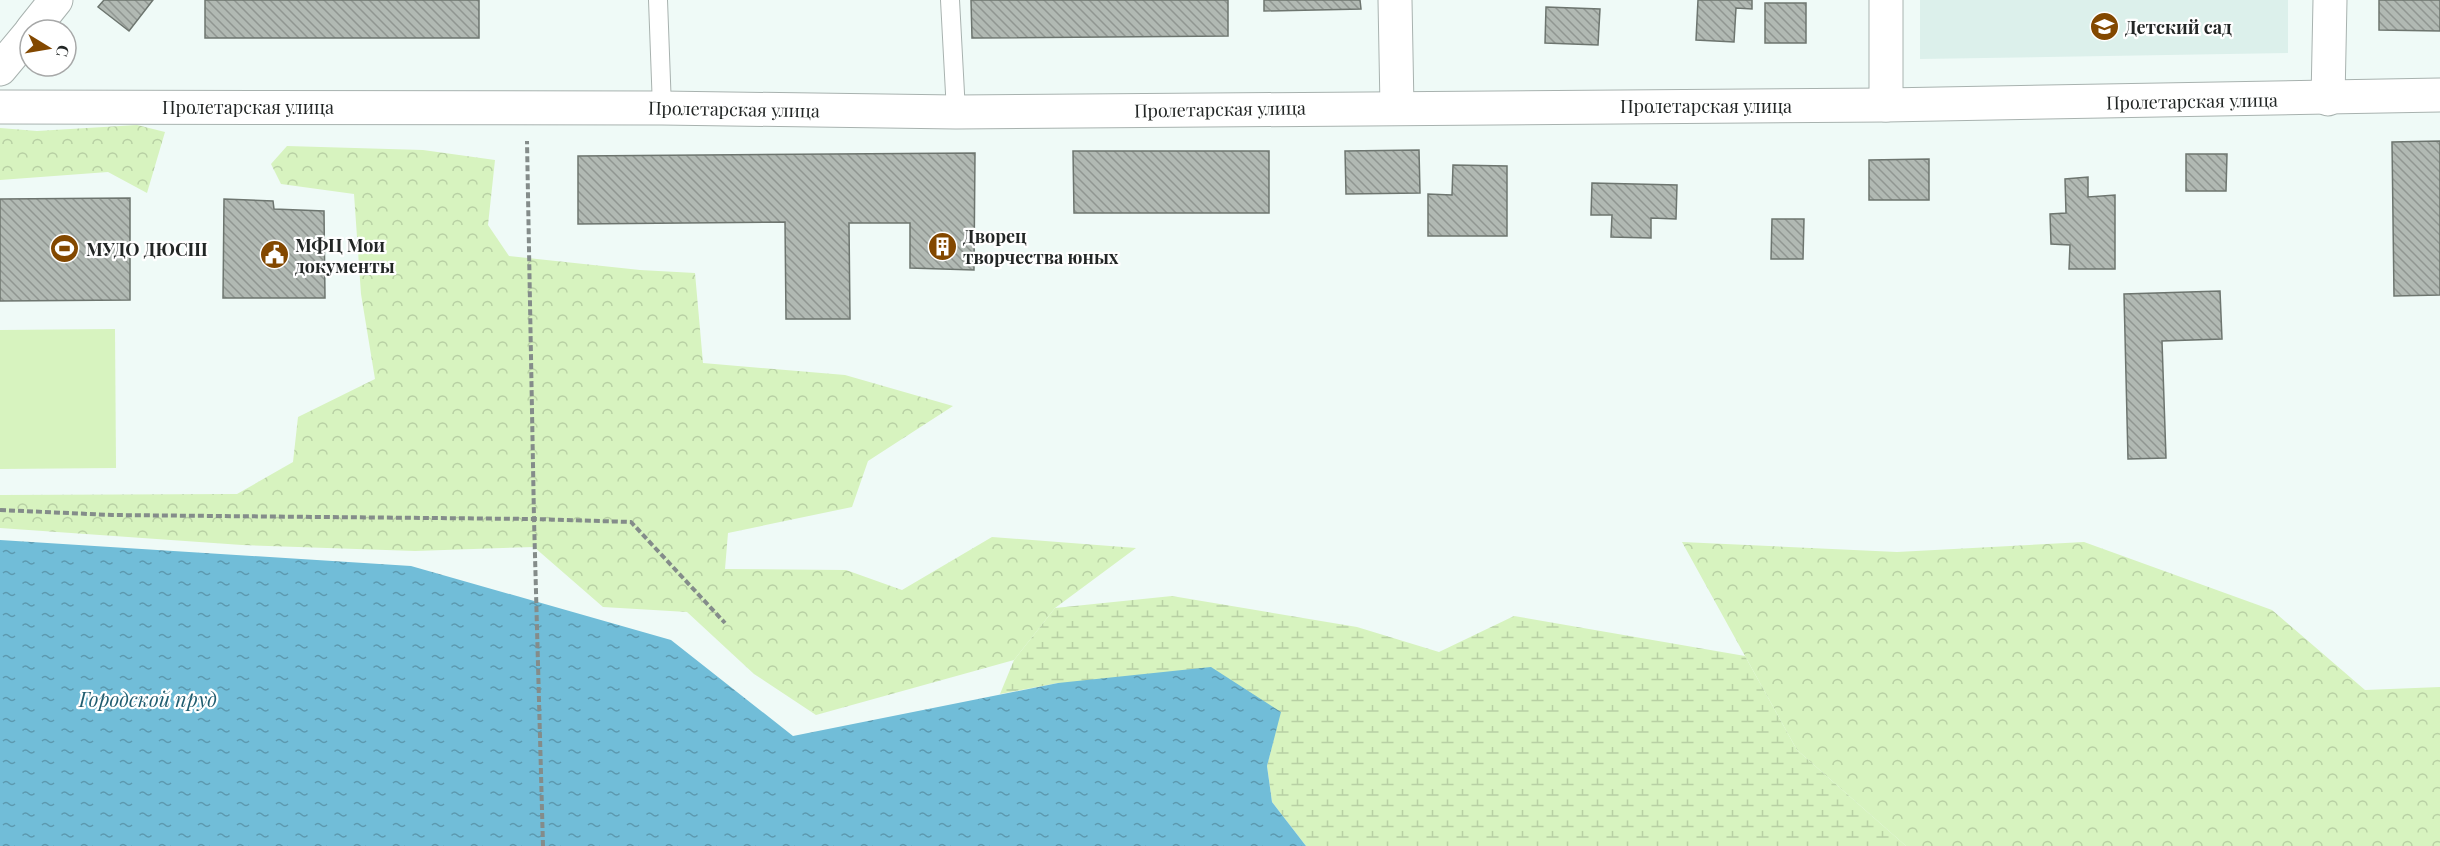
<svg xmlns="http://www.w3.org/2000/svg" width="2440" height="846" font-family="'Playfair Display',serif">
<defs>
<pattern id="forest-crowns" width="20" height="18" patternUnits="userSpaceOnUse" patternTransform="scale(1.5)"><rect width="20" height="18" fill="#d7f3bf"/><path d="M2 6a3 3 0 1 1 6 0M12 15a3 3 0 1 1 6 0" fill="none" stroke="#b8d0a4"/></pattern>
<pattern id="wetland-marsh" width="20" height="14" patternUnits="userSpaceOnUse" patternTransform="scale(1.5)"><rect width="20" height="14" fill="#d7f3bf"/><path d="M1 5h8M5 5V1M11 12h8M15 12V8" fill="none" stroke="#b8d0a4"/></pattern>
<pattern id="water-ripples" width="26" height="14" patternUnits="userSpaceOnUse" patternTransform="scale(1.5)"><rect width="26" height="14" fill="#71bdd8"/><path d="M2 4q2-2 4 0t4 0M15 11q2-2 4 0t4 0" fill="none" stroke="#5c99af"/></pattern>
<pattern id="building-back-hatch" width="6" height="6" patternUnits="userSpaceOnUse" patternTransform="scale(1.5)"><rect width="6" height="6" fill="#b1b9b3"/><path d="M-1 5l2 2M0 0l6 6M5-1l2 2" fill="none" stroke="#909691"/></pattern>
</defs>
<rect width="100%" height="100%" fill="#effaf7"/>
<polygon fill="#dcf0eb" points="1920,0 2288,0 2288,53 1920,59"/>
<g fill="url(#forest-crowns)">
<polygon points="137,125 165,132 147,193 108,172 0,180 0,128 37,131"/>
<polygon points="287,146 423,150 495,160 488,225 509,256 640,270 695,273 703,363 845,375 953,406 868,461 852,507 728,533 725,569 846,570 902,590 992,537 1136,548 1055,608 1014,660 816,715 754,674 687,612 603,607 534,547 415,551 242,545 0,528 0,495 237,494 293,462 298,417 375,379 361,294 354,194 281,184 271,164"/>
<polygon points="1682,542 1897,552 2084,542 2272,610 2365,690 2440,687 2440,846 1906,846 1797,750"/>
</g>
<polygon fill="url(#wetland-marsh)" points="1172,596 1357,627 1439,652 1514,616 1745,656 1797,750 1906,846 1306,846 1272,802 1267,766 1280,712 1058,683 1000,694 1014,660 1055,608"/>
<polygon fill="#d7f3bf" points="115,329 116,468 0,469 0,330"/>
<polygon fill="url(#water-ripples)" points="0,540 411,566 671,640 793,736 1058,683 1211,667 1281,712 1267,766 1272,802 1306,846 0,846"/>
<g fill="url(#building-back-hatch)" stroke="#6d756f" stroke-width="1.5">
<polygon points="104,0 153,0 129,31 98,7"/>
<rect x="205" y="0" width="274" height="38"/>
<polygon points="971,0 1228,0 1228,36 972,38"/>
<polygon points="1264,0 1360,0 1361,9 1264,11"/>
<polygon points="1698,0 1752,0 1752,9 1736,8 1734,42 1696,40"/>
<polygon points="2379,0 2440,0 2440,31 2379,30"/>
<rect x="1765" y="3" width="41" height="40"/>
<polygon points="1546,7 1600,9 1598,45 1545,43"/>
<polygon points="2440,141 2440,295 2394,296 2392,142"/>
<polygon points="1419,150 1420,193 1346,194 1345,151"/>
<polygon points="1073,151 1269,151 1269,213 1074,213"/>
<polygon points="975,153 974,270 910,268 910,223 849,223 850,319 786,319 785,222 578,224 578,156"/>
<polygon points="2186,154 2227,154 2226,191 2186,191"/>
<polygon points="1929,159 1929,200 1869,200 1869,160"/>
<polygon points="1453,165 1507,166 1507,236 1428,236 1428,194 1452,195"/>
<polygon points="2088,177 2088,197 2115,195 2115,269 2069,269 2070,245 2051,244 2050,214 2066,213 2065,179"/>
<polygon points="1592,183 1677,185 1676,219 1651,218 1651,238 1611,237 1612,215 1591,215"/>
<polygon points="130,198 130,300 0,301 0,199"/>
<polygon points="224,199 273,201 274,209 324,211 325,298 223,298"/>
<polygon points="1772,219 1804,219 1803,259 1771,259"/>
<polygon points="2220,291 2222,339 2162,341 2166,458 2128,459 2124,294"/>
</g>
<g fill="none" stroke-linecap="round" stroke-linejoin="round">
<defs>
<g id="service">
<polyline points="658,0 662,108"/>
<polyline points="950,0 956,112"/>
</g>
<g id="minor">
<polyline points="1395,0 1397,107"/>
<polyline points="1886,0 1886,105"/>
<polyline points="32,30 56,0"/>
<polyline points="0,69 30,33"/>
<polyline points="2328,99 2330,0"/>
<polyline points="0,107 662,108 956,112 1886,105 2440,95"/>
</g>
</defs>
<use href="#service" stroke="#a8b2af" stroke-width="20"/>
<use href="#minor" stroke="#a8b2af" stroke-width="35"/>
<g stroke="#848c8a" stroke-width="4" stroke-dasharray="6 3" stroke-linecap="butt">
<polyline points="0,510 112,515 534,519 527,141"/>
<polyline points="543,846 534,519 631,522 725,623"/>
</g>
<use href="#service" stroke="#fff" stroke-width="18"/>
<use href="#minor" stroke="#fff" stroke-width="33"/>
</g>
<defs>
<symbol id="school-disc" viewBox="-11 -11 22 22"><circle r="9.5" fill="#834800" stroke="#fff"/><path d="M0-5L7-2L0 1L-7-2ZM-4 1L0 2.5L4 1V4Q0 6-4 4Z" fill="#fff"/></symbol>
<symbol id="building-disc" viewBox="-11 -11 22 22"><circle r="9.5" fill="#834800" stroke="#fff"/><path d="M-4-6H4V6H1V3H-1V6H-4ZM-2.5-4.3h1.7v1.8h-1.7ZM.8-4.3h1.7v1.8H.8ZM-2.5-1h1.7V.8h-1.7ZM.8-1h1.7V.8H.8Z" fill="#fff"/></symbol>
<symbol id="stadium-disc" viewBox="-11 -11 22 22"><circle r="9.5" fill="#834800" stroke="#fff"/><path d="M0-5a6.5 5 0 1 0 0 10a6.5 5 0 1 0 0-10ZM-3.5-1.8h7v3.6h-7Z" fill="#fff"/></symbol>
<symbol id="civic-disc" viewBox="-11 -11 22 22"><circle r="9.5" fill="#834800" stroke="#fff"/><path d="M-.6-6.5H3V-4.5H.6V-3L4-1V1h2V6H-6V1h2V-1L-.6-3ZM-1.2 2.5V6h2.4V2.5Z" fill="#fff"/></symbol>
</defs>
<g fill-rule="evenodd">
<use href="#school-disc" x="2088" y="10" width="33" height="33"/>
<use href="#building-disc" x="926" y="230" width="33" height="33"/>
<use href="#stadium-disc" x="48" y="232" width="33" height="33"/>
<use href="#civic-disc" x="258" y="238" width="33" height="33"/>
</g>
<g text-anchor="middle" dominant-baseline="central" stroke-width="4.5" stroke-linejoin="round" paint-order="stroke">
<g font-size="18" font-weight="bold" fill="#222625" stroke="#fff" text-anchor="start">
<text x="2125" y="27">Детский сад</text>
<text x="963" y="236">Дворец<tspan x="963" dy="21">творчества юных</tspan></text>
<text x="295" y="245">МФЦ Мои<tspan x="295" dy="21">документы</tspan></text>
<text x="86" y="249">МУДО ДЮСШ</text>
</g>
<g font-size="18" fill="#222625" stroke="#fff">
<text transform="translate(2192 101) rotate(-1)">Пролетарская улица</text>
<text x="1706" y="106">Пролетарская улица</text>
<text x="248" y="107">Пролетарская улица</text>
<text transform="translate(734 109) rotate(1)">Пролетарская улица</text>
<text transform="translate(1220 109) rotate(-1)">Пролетарская улица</text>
</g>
<g font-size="20" font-style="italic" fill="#205d70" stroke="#fff">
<text x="148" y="698">Городской пруд</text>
</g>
</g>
<g transform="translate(48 48) rotate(101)"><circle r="28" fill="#ffffff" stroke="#a7a8a8" stroke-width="1.5"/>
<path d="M0-4.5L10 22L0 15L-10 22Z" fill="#834800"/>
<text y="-9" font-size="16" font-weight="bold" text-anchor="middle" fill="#222625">С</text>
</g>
</svg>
